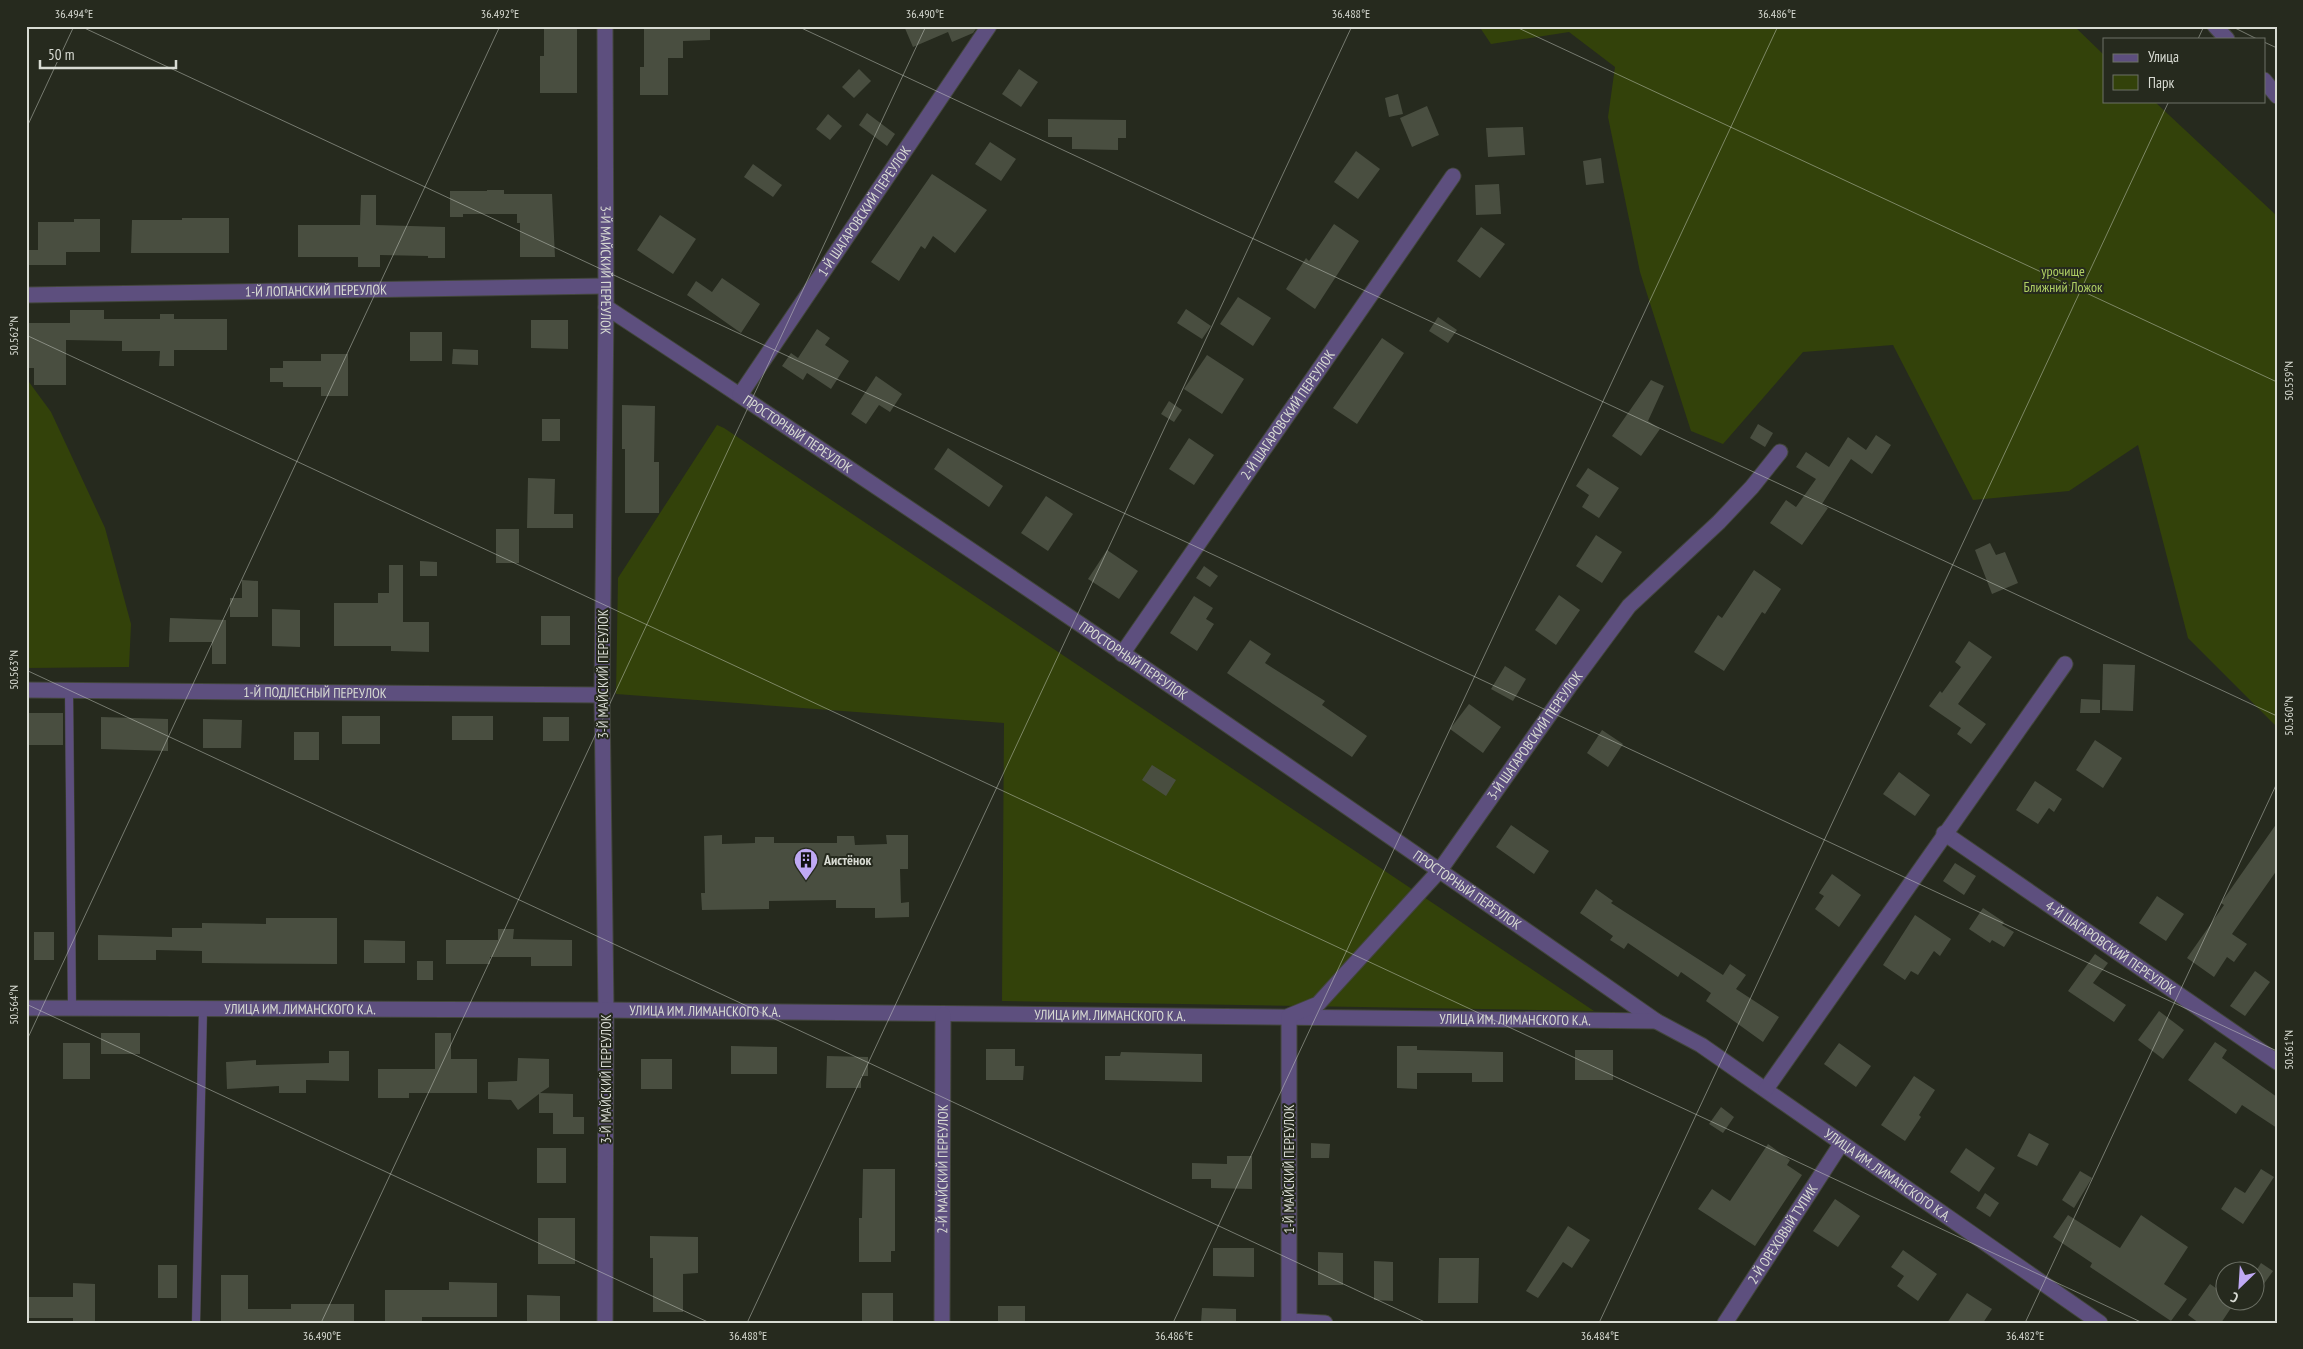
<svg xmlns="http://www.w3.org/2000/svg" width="2303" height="1349" font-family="'PT Sans Narrow',sans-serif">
<rect width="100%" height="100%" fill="#262a1e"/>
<g fill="#33420a">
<polygon points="1479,26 2074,26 2104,55 2104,101 2154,101 2277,216 2277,727 2188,638 2138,445 2069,491 1973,500 1893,345 1803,352 1723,444 1691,431 1640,272 1608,117 1615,67 1569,32 1491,44"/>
<polygon points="26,378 51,412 105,528 131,624 129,667 26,668"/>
<polygon points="717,425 724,428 1594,1011 1002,1001 1004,723 616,694 618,578"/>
</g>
<g fill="#494e40">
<polygon points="544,26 577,26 577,93 540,93 540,56 544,56"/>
<polygon points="644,26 710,26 710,40 683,41 683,58 668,58 668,95 640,95 640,67 644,67"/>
<polygon points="904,26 978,26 973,33 952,42 948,32 913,47"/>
<polygon points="859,69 871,81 854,98 842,87"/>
<polygon points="1019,69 1038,82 1021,107 1002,94"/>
<polygon points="1398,94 1403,114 1389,117 1385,98"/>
<polygon points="1427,106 1439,135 1412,147 1400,118"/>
<polygon points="867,113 895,134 887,146 859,125"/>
<polygon points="828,114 842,126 830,140 816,129"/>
<polygon points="1048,119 1126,120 1126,138 1118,138 1118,150 1072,149 1072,137 1048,137"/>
<polygon points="1523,127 1525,155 1488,157 1486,128"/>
<polygon points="990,142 1016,159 1001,181 975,164"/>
<polygon points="1356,151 1380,169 1358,199 1334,182"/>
<polygon points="1601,158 1604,183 1586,185 1583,161"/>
<polygon points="753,164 782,185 773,197 744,177"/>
<polygon points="932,174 987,210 955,253 933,236 925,249 921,246 899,281 871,262"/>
<polygon points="1499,184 1501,214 1476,215 1475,185"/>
<polygon points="487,190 504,190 504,194 552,194 555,257 520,257 520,223 517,223 517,214 463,214 463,217 450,217 450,191 487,191"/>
<polygon points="361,195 376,195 376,225 445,227 445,258 428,258 428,256 380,255 380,267 358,267 358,257 298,257 298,225 360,225"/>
<polygon points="660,215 696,239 673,274 637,250"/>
<polygon points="182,218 229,218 229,253 131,253 132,220 182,220"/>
<polygon points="74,219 100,219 100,252 66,252 66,265 26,265 26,250 38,250 38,222 74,222"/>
<polygon points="1334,224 1359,241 1315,309 1286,289 1306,258 1309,261"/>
<polygon points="1481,227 1505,244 1480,278 1457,261"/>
<polygon points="722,278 760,304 741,333 687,295 696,281 712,292"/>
<polygon points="1238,297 1271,318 1253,346 1220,324"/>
<polygon points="1186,309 1211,326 1202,339 1177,323"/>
<polygon points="70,310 104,310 104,319 160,319 160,314 174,314 174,319 227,319 227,350 174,350 174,366 159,366 160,351 122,351 122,341 66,340 66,385 34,385 34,368 26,368 26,323 70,323"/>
<polygon points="1438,317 1457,330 1448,343 1429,331"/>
<polygon points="531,320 568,320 568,349 531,348"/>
<polygon points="817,329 830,338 825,345 849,361 831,389 807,373 803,380 782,366 791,353 798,358"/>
<rect x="410" y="332" width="32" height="29"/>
<polygon points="1382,338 1404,353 1357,424 1333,408"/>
<polygon points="453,349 478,350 478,365 452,364"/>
<polygon points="321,354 348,354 348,396 321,396 321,387 283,387 283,382 270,382 270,368 283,368 283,361 321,361"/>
<polygon points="1207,355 1244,379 1222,414 1184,389"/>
<polygon points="876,376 902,394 890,412 879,405 866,424 851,414"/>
<polygon points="1651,380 1664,386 1648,421 1660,429 1641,456 1612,436"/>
<polygon points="1169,401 1182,410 1174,422 1161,414"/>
<polygon points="622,405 655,406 654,462 659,462 659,513 625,513 625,449 622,449"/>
<rect x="542" y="419" width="18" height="22"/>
<polygon points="1758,424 1773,433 1765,447 1750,438"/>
<polygon points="1876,435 1891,445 1872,474 1851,459 1822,504 1828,508 1802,545 1770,523 1786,500 1796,507 1816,479 1796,467 1806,452 1829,467 1848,437 1866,450"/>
<polygon points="1189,438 1214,455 1194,485 1169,469"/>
<polygon points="948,448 1003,486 989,507 934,469"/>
<polygon points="1588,468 1619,488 1599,518 1582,507 1589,495 1576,486"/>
<polygon points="528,478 555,479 554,514 573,514 573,528 527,528"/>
<polygon points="1046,496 1073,514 1048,551 1021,533"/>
<rect x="496" y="529" width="23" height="34"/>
<polygon points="1596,535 1622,552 1602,583 1576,566"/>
<polygon points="1990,543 1996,555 2005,552 2018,583 1992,594 1975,550"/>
<polygon points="1107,550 1138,571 1119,599 1088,579"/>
<polygon points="420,561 437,562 437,576 420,576"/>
<polygon points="389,565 403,565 403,622 429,622 429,652 391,651 391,646 334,646 334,603 378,603 378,593 389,593"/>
<polygon points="1204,566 1218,576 1210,587 1196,578"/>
<polygon points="1754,570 1781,589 1765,614 1762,612 1724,671 1694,652 1718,615 1722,618"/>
<polygon points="242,580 258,581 258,617 230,617 230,598 242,598"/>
<polygon points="1559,595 1580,610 1556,645 1535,630"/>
<polygon points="1194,596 1213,608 1206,619 1214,624 1197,651 1170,633"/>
<polygon points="272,609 300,610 300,647 272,646"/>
<rect x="541" y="616" width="29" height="29"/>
<polygon points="170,618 226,620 226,664 212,664 212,642 169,642"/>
<polygon points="1250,640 1271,654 1265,663 1325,701 1322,705 1367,736 1352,757 1227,673"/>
<polygon points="1969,641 1992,657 1958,704 1986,724 1971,744 1957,734 1961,728 1929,706 1940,691 1942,693 1961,667 1955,662"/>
<polygon points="2103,664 2135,665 2133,711 2102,710"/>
<polygon points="1505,666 1526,679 1513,701 1491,689"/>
<polygon points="2081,699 2100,700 2100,713 2080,713"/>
<polygon points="1469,704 1501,727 1483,753 1450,729"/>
<rect x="26" y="713" width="37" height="32"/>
<rect x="342" y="716" width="38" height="28"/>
<rect x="452" y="716" width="41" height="24"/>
<polygon points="101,717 168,719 168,751 101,749"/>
<rect x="543" y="717" width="26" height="24"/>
<polygon points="203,719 242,720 241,748 203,748"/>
<polygon points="1602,730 1623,744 1608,767 1587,753"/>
<rect x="294" y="732" width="25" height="28"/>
<polygon points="2095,740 2122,758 2103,788 2076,770"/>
<polygon points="1152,765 1176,780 1166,796 1142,780"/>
<polygon points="1899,772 1930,795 1915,816 1883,794"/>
<polygon points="2035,781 2062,799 2054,812 2049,808 2038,824 2016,810"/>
<polygon points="2277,823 2277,870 2232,934 2247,944 2234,962 2227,957 2214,977 2187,958 2224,905 2221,903"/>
<polygon points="1511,825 1549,851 1534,874 1496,847"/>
<polygon points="722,835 722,844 755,843 755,837 774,837 774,843 837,843 837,836 854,836 855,845 887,844 886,835 908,835 908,869 900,869 901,903 909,902 909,917 875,918 875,908 836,908 836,900 769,901 769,909 702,910 701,893 705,893 704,836"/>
<polygon points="1955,863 1976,876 1964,895 1943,881"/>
<polygon points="1832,874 1861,895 1839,927 1815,909 1824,896 1819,893"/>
<polygon points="1596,889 1613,901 1611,903 1723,975 1730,964 1746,975 1736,989 1779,1017 1763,1042 1706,1001 1711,993 1681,972 1678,977 1628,943 1624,949 1610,940 1613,936 1580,913"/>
<polygon points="2157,896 2184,914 2166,941 2139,923"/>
<polygon points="1983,908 2004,922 2002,925 2014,932 2004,947 1992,940 1990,943 1969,929"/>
<polygon points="1915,915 1951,939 1940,956 1934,951 1918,975 1911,971 1905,980 1883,965"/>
<polygon points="266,918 337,918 337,964 202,963 202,951 156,950 156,960 98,960 98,935 172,937 172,928 202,928 202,923 266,924"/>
<polygon points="498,929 514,929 513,939 572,940 572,966 531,966 531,957 490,957 490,964 446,964 446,940 498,940"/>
<rect x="34" y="932" width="20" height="28"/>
<polygon points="364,940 405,941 405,963 364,963"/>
<polygon points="2095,954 2108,963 2093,983 2126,1005 2114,1022 2068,991"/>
<rect x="417" y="961" width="16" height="19"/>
<polygon points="2255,971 2270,982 2245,1016 2230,1006"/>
<polygon points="2159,1011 2184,1030 2163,1059 2138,1040"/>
<rect x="101" y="1033" width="39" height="21"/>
<polygon points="435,1033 451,1033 451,1059 477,1059 477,1093 409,1093 409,1098 378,1098 378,1069 435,1069"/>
<polygon points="2215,1042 2227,1050 2222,1058 2277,1097 2277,1128 2242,1105 2236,1114 2188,1080"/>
<rect x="63" y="1043" width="27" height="36"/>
<polygon points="1839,1043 1871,1066 1856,1087 1824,1064"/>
<polygon points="731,1046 777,1047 777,1074 731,1074"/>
<polygon points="1397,1046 1417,1046 1417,1050 1503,1052 1503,1082 1472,1082 1472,1073 1417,1073 1417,1089 1397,1088"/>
<polygon points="986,1049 1015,1049 1015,1066 1024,1066 1023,1080 986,1080"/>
<rect x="1575" y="1050" width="38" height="30"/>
<polygon points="329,1051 349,1051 349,1081 306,1080 306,1093 279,1093 279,1086 227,1089 226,1062 256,1060 256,1065 329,1063"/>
<polygon points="1121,1052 1202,1054 1202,1082 1105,1080 1105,1056 1120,1056"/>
<polygon points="827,1056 868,1057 868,1076 861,1076 861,1088 826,1088"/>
<polygon points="518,1058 549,1059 549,1087 540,1093 573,1094 573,1117 584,1117 584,1134 553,1134 553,1113 539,1113 539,1094 518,1110 511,1100 488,1099 488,1082 517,1081"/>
<rect x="641" y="1059" width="31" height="30"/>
<polygon points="1914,1076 1935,1090 1919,1115 1921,1117 1905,1141 1881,1125"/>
<polygon points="1721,1107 1734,1117 1723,1133 1709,1124"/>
<polygon points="2029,1133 2049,1144 2037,1166 2017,1156"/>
<polygon points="1311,1143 1330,1144 1329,1158 1311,1158"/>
<polygon points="1768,1144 1790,1160 1787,1165 1802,1175 1755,1246 1698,1209 1712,1189 1730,1201"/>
<rect x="537" y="1148" width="29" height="35"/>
<polygon points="1966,1148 1995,1168 1979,1192 1950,1172"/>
<polygon points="1227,1156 1252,1156 1252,1189 1211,1188 1211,1179 1192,1179 1192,1163 1227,1164"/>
<polygon points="863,1169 895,1169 895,1251 891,1251 891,1262 859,1262 859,1218 862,1218"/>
<polygon points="2261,1169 2274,1177 2243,1224 2221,1209 2235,1187 2245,1193"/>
<polygon points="2080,1171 2092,1178 2074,1208 2062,1200"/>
<polygon points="1985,1193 1999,1203 1990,1217 1976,1208"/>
<polygon points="1835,1199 1860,1216 1838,1247 1813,1231"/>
<polygon points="2068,1215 2120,1248 2141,1215 2188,1247 2164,1284 2187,1299 2171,1321 2090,1267 2092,1263 2053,1237"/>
<rect x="538" y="1218" width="37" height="46"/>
<polygon points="1568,1226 1590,1240 1572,1268 1563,1262 1538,1298 1526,1291"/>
<polygon points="650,1236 698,1237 698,1273 683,1274 683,1312 653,1312 653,1258 650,1258"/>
<polygon points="1213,1248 1254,1248 1254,1277 1213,1276"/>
<polygon points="1903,1250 1937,1274 1918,1301 1897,1286 1904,1276 1891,1267"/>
<polygon points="1318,1252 1343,1253 1343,1285 1318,1285"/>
<polygon points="1439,1258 1479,1258 1478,1303 1438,1303"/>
<polygon points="1374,1261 1393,1262 1393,1301 1374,1300"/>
<polygon points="2261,1263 2273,1271 2256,1295 2256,1271"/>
<rect x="158" y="1265" width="19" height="33"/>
<polygon points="221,1275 248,1275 248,1309 291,1309 291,1304 354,1304 354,1323 221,1323"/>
<polygon points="449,1282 497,1283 497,1317 422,1317 422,1322 385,1321 385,1290 449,1290"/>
<polygon points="73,1283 95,1284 95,1323 73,1323 73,1318 26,1318 26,1297 73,1297"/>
<polygon points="2210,1284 2226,1295 2226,1302 2235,1302 2221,1323 2199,1323 2188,1315"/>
<rect x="862" y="1293" width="31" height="30"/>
<polygon points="1967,1293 1992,1309 1983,1323 1947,1323"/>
<polygon points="527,1295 560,1296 560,1323 527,1323"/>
<rect x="998" y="1306" width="27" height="17"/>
<polygon points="1202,1308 1236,1309 1236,1323 1201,1323"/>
</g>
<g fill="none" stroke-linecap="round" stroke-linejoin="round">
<defs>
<g id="lane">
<polyline points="69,690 72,1008"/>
<polyline points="196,1323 203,1009"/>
</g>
<g id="street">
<path id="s1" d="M605,26L606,307L602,695L606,1010L605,1323"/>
<polyline points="2215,26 2227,39"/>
<polyline points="2264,80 2277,96"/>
<path id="s2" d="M26,295L605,286"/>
<path id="s3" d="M606,307C959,539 1309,779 1656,1021"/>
<path id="s4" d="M740,395L989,26"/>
<path id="s5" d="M1122,654L1453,176"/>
<path id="s6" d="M26,690L602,695"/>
<path id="s7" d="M1944,833L2277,1062"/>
<path id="s8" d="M26,1008L606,1010L1656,1021L1701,1045L2100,1323"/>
<polyline points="1766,1089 2065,664"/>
<polyline points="1289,1321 1325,1323"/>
<path id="s9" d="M942,1323L943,1015"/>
<path id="s10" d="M1289,1323V1016L1318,1004L1440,870L1569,687L1629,606L1719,522L1752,487L1780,452"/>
<path id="s11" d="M1725,1323L1841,1144"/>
</g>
</defs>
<use href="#lane" stroke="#42463b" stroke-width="9"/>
<use href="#street" stroke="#42463b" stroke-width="17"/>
<use href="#lane" stroke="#5d4f7e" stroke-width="8"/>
<use href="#street" stroke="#5d4f7e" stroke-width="15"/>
</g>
<path fill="none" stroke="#d8dbd3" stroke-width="1" stroke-opacity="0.45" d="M80,26L2277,1051M797,26L2277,716M1514,26L2277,382M2231,26L2257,39M2198,39L2204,26M2264,42L2277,48M26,129L74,26M26,335L2143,1323M26,670L1427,1323M26,1004L710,1323M26,1042L500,26M321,1323L926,26M747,1323L1352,26M1173,1323L1778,26M1599,1323L2169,101M2025,1323L2277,783"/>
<defs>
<symbol id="building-pin" viewBox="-11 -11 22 30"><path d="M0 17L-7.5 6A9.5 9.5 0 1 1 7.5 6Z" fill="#bfa9f4" stroke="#262a1e"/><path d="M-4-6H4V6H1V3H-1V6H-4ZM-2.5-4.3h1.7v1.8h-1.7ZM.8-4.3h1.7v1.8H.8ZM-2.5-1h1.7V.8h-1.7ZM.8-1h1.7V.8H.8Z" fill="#111"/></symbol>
</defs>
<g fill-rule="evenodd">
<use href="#building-pin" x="792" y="846" width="28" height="38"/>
</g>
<g text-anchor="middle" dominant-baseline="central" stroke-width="4" stroke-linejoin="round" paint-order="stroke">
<g font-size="14" fill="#d8dbd3" stroke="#262a1e">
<text stroke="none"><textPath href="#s4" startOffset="222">1-Й ШАГАРОВСКИЙ ПЕРЕУЛОК</textPath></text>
<text stroke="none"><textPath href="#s1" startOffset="244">3-Й МАЙСКИЙ ПЕРЕУЛОК</textPath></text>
<text stroke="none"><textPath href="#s2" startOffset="290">1-Й ЛОПАНСКИЙ ПЕРЕУЛОК</textPath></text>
<text stroke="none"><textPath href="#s5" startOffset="291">2-Й ШАГАРОВСКИЙ ПЕРЕУЛОК</textPath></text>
<text stroke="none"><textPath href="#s3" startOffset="230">ПРОСТОРНЫЙ ПЕРЕУЛОК</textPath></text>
<text stroke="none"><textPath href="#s3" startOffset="635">ПРОСТОРНЫЙ ПЕРЕУЛОК</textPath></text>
<text transform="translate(603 674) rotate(-90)">3-Й МАЙСКИЙ ПЕРЕУЛОК</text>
<text stroke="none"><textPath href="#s6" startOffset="289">1-Й ПОДЛЕСНЫЙ ПЕРЕУЛОК</textPath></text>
<text stroke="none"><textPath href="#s10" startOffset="684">3-Й ШАГАРОВСКИЙ ПЕРЕУЛОК</textPath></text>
<text stroke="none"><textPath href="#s3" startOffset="1040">ПРОСТОРНЫЙ ПЕРЕУЛОК</textPath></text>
<text stroke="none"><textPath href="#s7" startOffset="202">4-Й ШАГАРОВСКИЙ ПЕРЕУЛОК</textPath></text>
<text stroke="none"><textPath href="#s8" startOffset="274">УЛИЦА ИМ. ЛИМАНСКОГО К.А.</textPath></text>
<text stroke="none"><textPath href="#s8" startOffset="679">УЛИЦА ИМ. ЛИМАНСКОГО К.А.</textPath></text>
<text stroke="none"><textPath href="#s8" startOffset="1084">УЛИЦА ИМ. ЛИМАНСКОГО К.А.</textPath></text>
<text stroke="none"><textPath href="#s8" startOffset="1489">УЛИЦА ИМ. ЛИМАНСКОГО К.А.</textPath></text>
<text transform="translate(606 1079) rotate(-90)">3-Й МАЙСКИЙ ПЕРЕУЛОК</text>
<text stroke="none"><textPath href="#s9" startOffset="154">2-Й МАЙСКИЙ ПЕРЕУЛОК</textPath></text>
<text transform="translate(1289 1169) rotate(-90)">1-Й МАЙСКИЙ ПЕРЕУЛОК</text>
<text stroke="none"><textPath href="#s8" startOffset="1909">УЛИЦА ИМ. ЛИМАНСКОГО К.А.</textPath></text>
<text stroke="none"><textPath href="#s11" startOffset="106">2-Й ОРЕХОВЫЙ ТУПИК</textPath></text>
</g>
<g font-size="14" fill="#aece63" stroke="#262a1e">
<text x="2063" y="271">урочище<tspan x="2063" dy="16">Ближний Ложок</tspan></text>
</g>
<g font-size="14" font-weight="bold" fill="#d8dbd3" stroke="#262a1e" text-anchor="start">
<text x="824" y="860">Аистёнок</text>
</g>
</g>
<rect width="2303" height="1349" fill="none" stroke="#262a1e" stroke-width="55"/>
<rect x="2103" y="38" width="162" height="65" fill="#262a1e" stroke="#6d7166"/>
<rect x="2113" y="54" width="25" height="8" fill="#5d4f7e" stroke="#6d7166"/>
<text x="2148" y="62" font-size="15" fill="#d8dbd3">Улица</text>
<rect x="2113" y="75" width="25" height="15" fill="#33420a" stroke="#6d7166"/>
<text x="2148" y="88" font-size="15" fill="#d8dbd3">Парк</text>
<g transform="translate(2240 1286) rotate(205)"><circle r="24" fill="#262a1e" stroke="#6d7166"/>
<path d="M0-4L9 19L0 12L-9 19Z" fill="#bfa9f4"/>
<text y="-8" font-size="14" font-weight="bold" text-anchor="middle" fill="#d8dbd3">С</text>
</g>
<path d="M40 60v8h136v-8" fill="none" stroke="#d8dbd3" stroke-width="2.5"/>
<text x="48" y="60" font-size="15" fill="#d8dbd3" stroke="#262a1e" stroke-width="4" paint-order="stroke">50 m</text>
<rect x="28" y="28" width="2248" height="1294" fill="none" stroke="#d8dbd3" stroke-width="2"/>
<g font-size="12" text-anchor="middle" fill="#d8dbd3">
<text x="74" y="18">36.494°E</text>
<text x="500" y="18">36.492°E</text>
<text x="925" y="18">36.490°E</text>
<text x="1351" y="18">36.488°E</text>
<text x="1777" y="18">36.486°E</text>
<text transform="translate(14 336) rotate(-90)" y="4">50.562°N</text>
<text transform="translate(2289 381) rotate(-90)" y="4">50.559°N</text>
<text transform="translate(14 670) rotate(-90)" y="4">50.563°N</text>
<text transform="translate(2289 716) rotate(-90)" y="4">50.560°N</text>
<text transform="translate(14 1005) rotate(-90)" y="4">50.564°N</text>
<text transform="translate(2289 1050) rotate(-90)" y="4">50.561°N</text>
<text x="322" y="1340">36.490°E</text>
<text x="748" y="1340">36.488°E</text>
<text x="1174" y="1340">36.486°E</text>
<text x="1600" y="1340">36.484°E</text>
<text x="2025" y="1340">36.482°E</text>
</g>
</svg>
